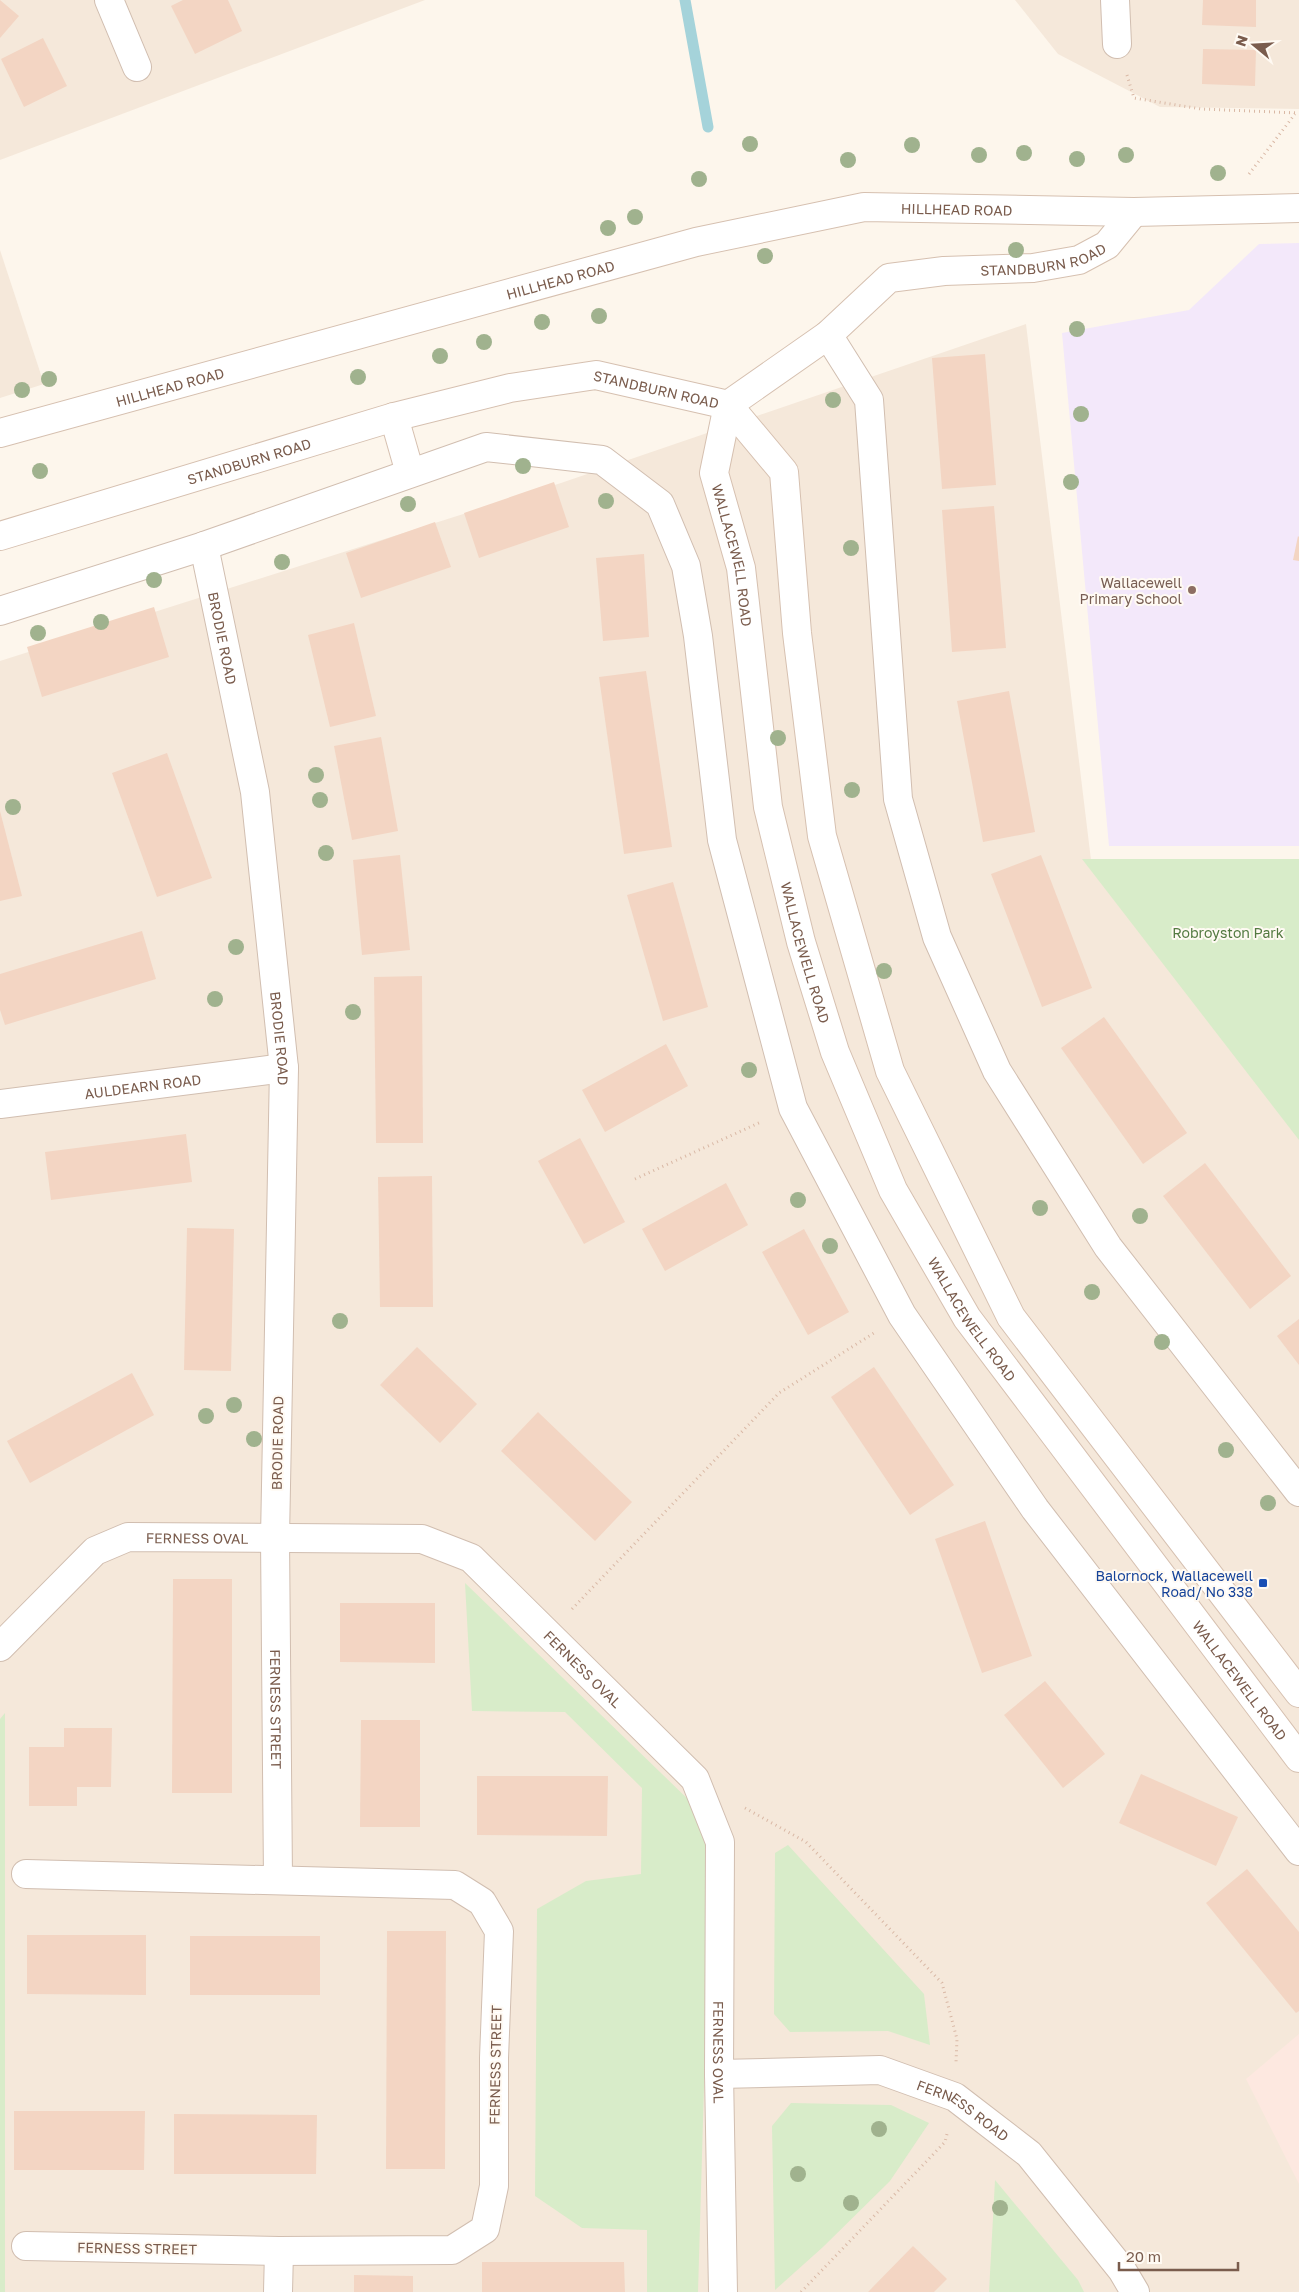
<svg xmlns="http://www.w3.org/2000/svg" width="1299" height="2292" font-family="'Golos Text',sans-serif">
<rect width="100%" height="100%" fill="#fdf6ec"/>
<g fill="#f5e8da">
<polygon points="0,0 425,0 0,160"/>
<polygon points="1015,0 1299,0 1299,109 1160,107 1058,54"/>
<polygon points="0,250 44,384 0,398"/>
<polygon points="1026,324 1091,860 1299,1130 1299,2292 0,2292 0,661 561,483"/>
</g>
<polygon fill="#fde8e0" points="1299,2034 1299,2184 1246,2079"/>
<polygon fill="#f3e8fa" points="1299,243 1299,846 1109,846 1062,333 1189,310 1259,244"/>
<g fill="#d8ecc9">
<polygon points="1082,859 1299,859 1299,1140"/>
<polygon points="465,1583 694,1805 711,1849 698,2292 647,2292 647,2230 582,2228 535,2196 537,1909 586,1881 641,1874 642,1788 565,1712 472,1711"/>
<polygon points="5,1713 5,2292 0,2292 0,1719"/>
<polygon points="788,1845 924,1994 930,2045 888,2031 790,2032 774,2014 775,1853"/>
<polygon points="791,2103 891,2105 929,2123 890,2181 823,2247 775,2290 772,2126"/>
<polygon points="995,2180 1078,2280 1084,2292 989,2292"/>
</g>
<g fill="none" stroke-linecap="round" stroke-linejoin="round">
<polyline stroke="#a5d3da" stroke-width="11" points="685,0 708,127"/>
</g>
<g fill="#f3d5c3">
<polygon points="0,0 19,16 0,38"/>
<polygon points="183,0 228,0 242,31 195,54 171,6"/>
<polygon points="1203,0 1256,0 1256,27 1202,25"/>
<polygon points="43,38 67,86 24,107 1,59"/>
<polygon points="1203,49 1256,50 1255,86 1202,84"/>
<polygon points="985,354 996,485 942,489 932,358"/>
<polygon points="554,482 569,527 479,558 464,513"/>
<polygon points="994,506 1006,648 952,652 942,510"/>
<polygon points="435,522 451,567 361,598 346,553"/>
<polygon points="1298,536 1299,537 1299,561 1293,560"/>
<polygon points="644,554 649,637 603,641 596,558"/>
<polygon points="154,607 169,657 42,697 27,647"/>
<polygon points="354,623 376,716 330,727 308,635"/>
<polygon points="646,671 672,847 624,854 599,677"/>
<polygon points="1009,691 1035,832 983,842 957,701"/>
<polygon points="381,737 398,831 352,840 334,746"/>
<polygon points="167,753 212,878 157,897 112,773"/>
<polygon points="0,811 22,896 0,901"/>
<polygon points="400,855 410,950 362,955 353,860"/>
<polygon points="1041,855 1092,988 1042,1007 991,874"/>
<polygon points="673,882 708,1007 663,1021 627,895"/>
<polygon points="142,931 156,979 5,1025 0,1010 0,974"/>
<polygon points="422,976 423,1143 376,1143 374,977"/>
<polygon points="1104,1017 1187,1133 1143,1164 1061,1048"/>
<polygon points="666,1044 688,1086 605,1132 582,1090"/>
<polygon points="186,1134 192,1182 51,1200 45,1152"/>
<polygon points="580,1138 625,1222 584,1244 538,1161"/>
<polygon points="1205,1163 1291,1276 1250,1309 1163,1196"/>
<polygon points="432,1176 433,1307 380,1307 378,1177"/>
<polygon points="726,1183 748,1225 665,1271 642,1229"/>
<polygon points="187,1228 234,1229 231,1371 184,1370"/>
<polygon points="804,1229 849,1312 808,1335 762,1252"/>
<polygon points="1299,1319 1299,1365 1277,1336"/>
<polygon points="417,1347 477,1404 440,1443 380,1385"/>
<polygon points="874,1367 954,1485 910,1515 831,1397"/>
<polygon points="132,1373 154,1415 30,1483 7,1441"/>
<polygon points="538,1412 632,1502 595,1541 501,1451"/>
<polygon points="985,1521 1032,1656 982,1673 935,1539"/>
<polygon points="173,1579 232,1579 232,1793 172,1793"/>
<polygon points="340,1603 435,1603 435,1663 340,1662"/>
<polygon points="1045,1681 1105,1754 1063,1788 1004,1715"/>
<polygon points="361,1720 420,1720 420,1827 360,1827"/>
<polygon points="64,1728 112,1728 111,1787 77,1787 77,1806 29,1806 29,1747 64,1747"/>
<polygon points="1141,1774 1238,1817 1216,1866 1119,1823"/>
<polygon points="477,1776 608,1776 607,1836 477,1835"/>
<polygon points="1247,1869 1299,1932 1299,2011 1296,2013 1206,1903"/>
<polygon points="387,1931 446,1931 445,2169 386,2169"/>
<polygon points="27,1935 146,1935 146,1995 27,1994"/>
<rect x="190" y="1936" width="130" height="59"/>
<polygon points="14,2111 145,2111 144,2170 14,2170"/>
<polygon points="174,2114 317,2115 316,2174 174,2174"/>
<polygon points="913,2246 947,2279 934,2292 868,2292"/>
<polygon points="482,2262 624,2262 625,2292 482,2292"/>
<polygon points="354,2275 413,2276 413,2292 354,2292"/>
</g>
<g fill="none" stroke-linecap="round" stroke-linejoin="round">
<defs>
<g id="street">
<polyline points="109,0 137,67"/>
<polyline points="1115,0 1117,44"/>
<polyline points="828,335 869,400 898,799 937,937 997,1071 1108,1247 1299,1492"/>
<path id="s1" d="M204,546L255,792L284,1068L275,1538L278,1880"/>
<polyline points="0,611 204,546 486,447 602,460 660,504 686,566 698,636 722,840 793,1108 902,1315 1035,1509 1299,1851"/>
<path id="s2" d="M0,1104L284,1068"/>
<path id="s3" d="M0,1647L95,1551L128,1537L422,1539L471,1558L695,1779L720,1842L719,2074L723,2292"/>
<polyline points="26,1874 455,1885 482,1902 499,1931 494,2058 494,2186 485,2229 452,2250 279,2251 26,2246"/>
<path id="s4" d="M719,2074L880,2070L955,2097L1029,2154L1122,2270L1135,2292"/>
<polyline points="278,2292 279,2251"/>
</g>
<g id="secondary">
<path id="s5" d="M728,405L714,473L741,568L768,807L801,942L835,1052L893,1190L967,1318L1299,1758"/>
<polyline points="728,405 784,472 797,633 822,836 890,1071 1011,1317 1299,1693"/>
<polyline points="394,417 410,473"/>
<path id="s6" d="M0,433L696,242L864,207L1134,212L1299,208"/>
<path id="s7" d="M0,536L394,417L510,388L596,375L728,405L828,335L889,278L944,271L1033,268L1079,260L1107,245L1134,212"/>
</g>
</defs>
<use href="#street" stroke="#d1beb0" stroke-width="30"/>
<use href="#secondary" stroke="#d6c0b0" stroke-width="30"/>
<g stroke="#d9b8a5" stroke-width="3" stroke-dasharray="1 4" stroke-linecap="butt">
<polyline points="1127,75 1134,98 1201,109 1299,113"/>
<polyline points="1249,174 1295,114"/>
<polyline points="635,1179 761,1122"/>
<polyline points="572,1609 779,1393 874,1333"/>
<polyline points="745,1808 806,1842 942,1983 957,2039 956,2062"/>
<polyline points="801,2292 945,2142 947,2134"/>
</g>
<use href="#street" stroke="#fff" stroke-width="28"/>
<use href="#secondary" stroke="#fff" stroke-width="28"/>
</g>
<g fill="#a0b28e">
<circle cx="750" cy="144" r="8"/>
<circle cx="912" cy="145" r="8"/>
<circle cx="1024" cy="153" r="8"/>
<circle cx="979" cy="155" r="8"/>
<circle cx="1126" cy="155" r="8"/>
<circle cx="1077" cy="159" r="8"/>
<circle cx="848" cy="160" r="8"/>
<circle cx="1218" cy="173" r="8"/>
<circle cx="699" cy="179" r="8"/>
<circle cx="635" cy="217" r="8"/>
<circle cx="608" cy="228" r="8"/>
<circle cx="1016" cy="250" r="8"/>
<circle cx="765" cy="256" r="8"/>
<circle cx="599" cy="316" r="8"/>
<circle cx="542" cy="322" r="8"/>
<circle cx="1077" cy="329" r="8"/>
<circle cx="484" cy="342" r="8"/>
<circle cx="440" cy="356" r="8"/>
<circle cx="358" cy="377" r="8"/>
<circle cx="49" cy="379" r="8"/>
<circle cx="22" cy="390" r="8"/>
<circle cx="833" cy="400" r="8"/>
<circle cx="1081" cy="414" r="8"/>
<circle cx="523" cy="466" r="8"/>
<circle cx="40" cy="471" r="8"/>
<circle cx="1071" cy="482" r="8"/>
<circle cx="606" cy="501" r="8"/>
<circle cx="408" cy="504" r="8"/>
<circle cx="851" cy="548" r="8"/>
<circle cx="282" cy="562" r="8"/>
<circle cx="154" cy="580" r="8"/>
<circle cx="101" cy="622" r="8"/>
<circle cx="38" cy="633" r="8"/>
<circle cx="778" cy="738" r="8"/>
<circle cx="316" cy="775" r="8"/>
<circle cx="852" cy="790" r="8"/>
<circle cx="320" cy="800" r="8"/>
<circle cx="13" cy="807" r="8"/>
<circle cx="326" cy="853" r="8"/>
<circle cx="236" cy="947" r="8"/>
<circle cx="884" cy="971" r="8"/>
<circle cx="215" cy="999" r="8"/>
<circle cx="353" cy="1012" r="8"/>
<circle cx="749" cy="1070" r="8"/>
<circle cx="798" cy="1200" r="8"/>
<circle cx="1040" cy="1208" r="8"/>
<circle cx="1140" cy="1216" r="8"/>
<circle cx="830" cy="1246" r="8"/>
<circle cx="1092" cy="1292" r="8"/>
<circle cx="340" cy="1321" r="8"/>
<circle cx="1162" cy="1342" r="8"/>
<circle cx="234" cy="1405" r="8"/>
<circle cx="206" cy="1416" r="8"/>
<circle cx="254" cy="1439" r="8"/>
<circle cx="1226" cy="1450" r="8"/>
<circle cx="1268" cy="1503" r="8"/>
<circle cx="879" cy="2129" r="8"/>
<circle cx="798" cy="2174" r="8"/>
<circle cx="851" cy="2203" r="8"/>
<circle cx="1000" cy="2208" r="8"/>
</g>
<circle fill="#8d6e63" stroke="#fffaf3" stroke-width="2" cx="1192" cy="590" r="5"/>
<rect fill="#1a4fb4" stroke="#fffaf3" stroke-width="2" x="1258" y="1578" width="10" height="10" rx="2.5"/>
<g text-anchor="middle" dominant-baseline="central" stroke-width="4" stroke-linejoin="round" paint-order="stroke">
<g font-size="14" fill="#7a5c4d" stroke="#fffaf3">
<text stroke="none"><textPath href="#s6" startOffset="986">HILLHEAD ROAD</textPath></text>
<text stroke="none"><textPath href="#s7" startOffset="1115">STANDBURN ROAD</textPath></text>
<text stroke="none"><textPath href="#s6" startOffset="581">HILLHEAD ROAD</textPath></text>
<text stroke="none"><textPath href="#s6" startOffset="176">HILLHEAD ROAD</textPath></text>
<text stroke="none"><textPath href="#s7" startOffset="680">STANDBURN ROAD</textPath></text>
<text stroke="none"><textPath href="#s7" startOffset="260">STANDBURN ROAD</textPath></text>
<text stroke="none"><textPath href="#s5" startOffset="154">WALLACEWELL ROAD</textPath></text>
<text stroke="none"><textPath href="#s1" startOffset="94">BRODIE ROAD</textPath></text>
<text stroke="none"><textPath href="#s5" startOffset="559">WALLACEWELL ROAD</textPath></text>
<text stroke="none"><textPath href="#s1" startOffset="499">BRODIE ROAD</textPath></text>
<text stroke="none"><textPath href="#s2" startOffset="144">AULDEARN ROAD</textPath></text>
<text stroke="none"><textPath href="#s5" startOffset="964">WALLACEWELL ROAD</textPath></text>
<text transform="translate(277 1443) rotate(-89)">BRODIE ROAD</text>
<text stroke="none"><textPath href="#s3" startOffset="240">FERNESS OVAL</textPath></text>
<text stroke="none"><textPath href="#s3" startOffset="675">FERNESS OVAL</textPath></text>
<text stroke="none"><textPath href="#s5" startOffset="1414">WALLACEWELL ROAD</textPath></text>
<text stroke="none"><textPath href="#s1" startOffset="1170">FERNESS STREET</textPath></text>
<text stroke="none"><textPath href="#s3" startOffset="1110">FERNESS OVAL</textPath></text>
<text transform="translate(495 2065) rotate(-89)">FERNESS STREET</text>
<text stroke="none"><textPath href="#s4" startOffset="254">FERNESS ROAD</textPath></text>
<text transform="translate(137 2248) rotate(1)">FERNESS STREET</text>
</g>
<g font-size="14" fill="#785e54" stroke="#fffaf3" text-anchor="end">
<text x="1182" y="582">Wallacewell<tspan x="1182" dy="16">Primary School</tspan></text>
</g>
<g font-size="14" fill="#537a41" stroke="#fffaf3">
<text x="1228" y="932">Robroyston Park</text>
</g>
<g font-size="14" fill="#164399" stroke="#fffaf3" text-anchor="end">
<text x="1253" y="1575">Balornock, Wallacewell<tspan x="1253" dy="16">Road/ No 338</tspan></text>
</g>
</g>
<g transform="translate(1254 45) rotate(288)" stroke="#fffaf3" stroke-width="4" paint-order="stroke">
<path d="M0-4L9 19L0 12L-9 19Z" fill="#7a5c4d"/>
<text y="-8" font-size="14" font-weight="bold" text-anchor="middle" fill="#7a5c4d">N</text>
</g>
<path d="M1119 2262v8h119v-8" fill="none" stroke="#7a5c4d" stroke-width="2.5"/>
<text x="1126" y="2262" font-size="15" fill="#7a5c4d" stroke="#fffaf3" stroke-width="4" paint-order="stroke">20 m</text>
</svg>
